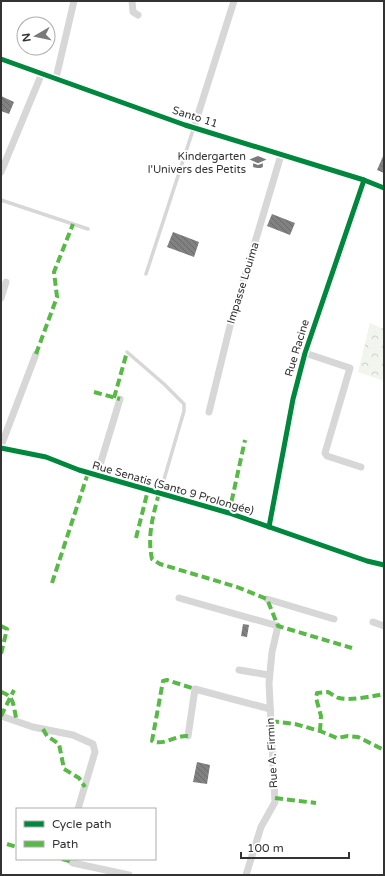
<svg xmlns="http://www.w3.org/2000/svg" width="385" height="876" font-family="'Varela Round',sans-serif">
<defs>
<pattern id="forest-crowns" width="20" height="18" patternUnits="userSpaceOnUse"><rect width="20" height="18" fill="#f1f5ed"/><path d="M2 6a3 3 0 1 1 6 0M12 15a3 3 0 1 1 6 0" fill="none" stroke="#cfd2cc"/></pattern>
<pattern id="building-back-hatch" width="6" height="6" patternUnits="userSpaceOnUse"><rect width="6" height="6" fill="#818181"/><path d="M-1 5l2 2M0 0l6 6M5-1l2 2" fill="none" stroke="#6a6a6a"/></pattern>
</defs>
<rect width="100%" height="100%" fill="#fff"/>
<polygon fill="url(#forest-crowns)" points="370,323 384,329 384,381 358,372"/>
<g fill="url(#building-back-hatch)">
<polygon points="1,96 14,102 9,114 1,111"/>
<polygon points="384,154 384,173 377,170"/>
<polygon points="272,214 295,223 290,235 267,226"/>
<polygon points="173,232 199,242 194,257 167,247"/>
<polygon points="243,624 249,625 247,637 241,636"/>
<polygon points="197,762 210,765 207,784 193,782"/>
</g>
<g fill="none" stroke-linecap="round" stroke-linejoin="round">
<g stroke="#d7d7d7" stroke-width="3.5">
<polyline points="1,200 88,229"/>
<polyline points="146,274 194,127"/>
<polyline points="127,352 164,384 184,404 184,411 160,493"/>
</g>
<g stroke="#d7d7d7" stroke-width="7">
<polyline points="132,1 133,12 138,15"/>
<polyline points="1,59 185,125 364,180 384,188"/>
<polyline points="56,78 74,1"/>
<polyline points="194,127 234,1"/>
<polyline points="1,172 42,73"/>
<polyline points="1,298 6,282"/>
<polyline points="305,353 350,368 325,453 327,456 361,467"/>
<polyline points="209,412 230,326 281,155"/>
<polyline points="1,446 36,354"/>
<polyline points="1,448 46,457 79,470 229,513 367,561 384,565"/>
<polyline points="97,475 120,399"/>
<polyline points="269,527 293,399 305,353 364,180"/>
<polyline points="179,598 278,626 272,652 269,683 275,802 261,827 246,875"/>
<polyline points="267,599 334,619"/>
<polyline points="373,622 384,626"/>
<polyline points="239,670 269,675"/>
<polyline points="1,716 33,727 73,735 93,744 95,752 78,809"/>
<polyline points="188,736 195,689 270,709"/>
<polyline points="68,859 73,863 129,875"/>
</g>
<g stroke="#58b947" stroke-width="4" stroke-dasharray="8 4" stroke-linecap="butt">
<polyline points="36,354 57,297 54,272 73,224"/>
<polyline points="94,392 120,399"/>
<polyline points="114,398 127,352"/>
<path d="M159,493C153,516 147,536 152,559L160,564L237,587L267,599L278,626L352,648"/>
<polyline points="229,513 245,440"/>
<polyline points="136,538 148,490"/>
<polyline points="52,583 88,473"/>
<polyline points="1,626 7,629 1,654"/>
<path d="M1,692C16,696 13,709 17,721"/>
<polyline points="1,716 14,690"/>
<polyline points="271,721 295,724 320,731 337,738 348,736 358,737 384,750"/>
<polyline points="43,729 47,736 59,744 64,769 79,778 85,787"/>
<path d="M320,731L321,716L316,698L317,693L328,692C332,694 335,697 339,698C349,701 374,696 384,694"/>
<path d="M188,736C175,735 165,746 152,741L163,681L167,680L195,689"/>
<polyline points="275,798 316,803"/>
<polyline points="7,844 17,847"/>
<polyline points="62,859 70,861"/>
</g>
<defs>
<g id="cycleway">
<polyline points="1,59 185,125 364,180 384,188"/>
<polyline points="1,448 46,457 79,470 229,513 367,561 384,565"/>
<polyline points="269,527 293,399 305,353 364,180"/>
</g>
</defs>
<use href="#cycleway" stroke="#fff" stroke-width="8"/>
<use href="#cycleway" stroke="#00873e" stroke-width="5"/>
</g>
<defs>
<symbol id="school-bare" viewBox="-9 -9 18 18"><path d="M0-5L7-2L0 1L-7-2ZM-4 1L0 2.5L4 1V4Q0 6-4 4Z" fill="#7a7a7a" stroke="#fff" stroke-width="2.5" paint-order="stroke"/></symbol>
</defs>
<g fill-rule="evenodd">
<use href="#school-bare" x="247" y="151" width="22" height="22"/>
</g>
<g text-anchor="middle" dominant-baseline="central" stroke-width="4" stroke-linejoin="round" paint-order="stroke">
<g font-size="11" fill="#333" stroke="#fff">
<text transform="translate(195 117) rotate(18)">Santo 11</text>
<text transform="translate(243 283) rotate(-73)">Impasse Louima</text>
<text transform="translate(297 348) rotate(-73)">Rue Racine</text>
<text transform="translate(173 488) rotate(16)">Rue Senatis (Santo 9 Prolongée)</text>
<text transform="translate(272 753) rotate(-93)">Rue A. Firmin</text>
</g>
<g font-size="11" fill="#333" stroke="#fff" text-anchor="end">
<text x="246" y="156">Kindergarten<tspan x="246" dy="13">l'Univers des Petits</tspan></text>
</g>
</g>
<rect width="385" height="876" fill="none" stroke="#333333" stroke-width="4"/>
<rect x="16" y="808" width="140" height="52" fill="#ffffff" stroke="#adadad"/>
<rect x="24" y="821" width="20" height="6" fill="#00873e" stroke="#adadad"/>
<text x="52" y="828" font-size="12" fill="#333333">Cycle path</text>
<rect x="24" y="841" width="20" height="6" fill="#58b947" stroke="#adadad"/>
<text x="52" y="848" font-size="12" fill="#333333">Path</text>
<g transform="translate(36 36) rotate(261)"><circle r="19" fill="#ffffff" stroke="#adadad"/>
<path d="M0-3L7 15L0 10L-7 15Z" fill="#7a7a7a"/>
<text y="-6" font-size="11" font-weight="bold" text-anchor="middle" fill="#333333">N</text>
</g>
<path d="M241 852v6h108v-6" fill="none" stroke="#333333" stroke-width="2"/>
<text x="247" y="852" font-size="12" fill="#333333" stroke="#ffffff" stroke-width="3" paint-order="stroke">100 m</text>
</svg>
